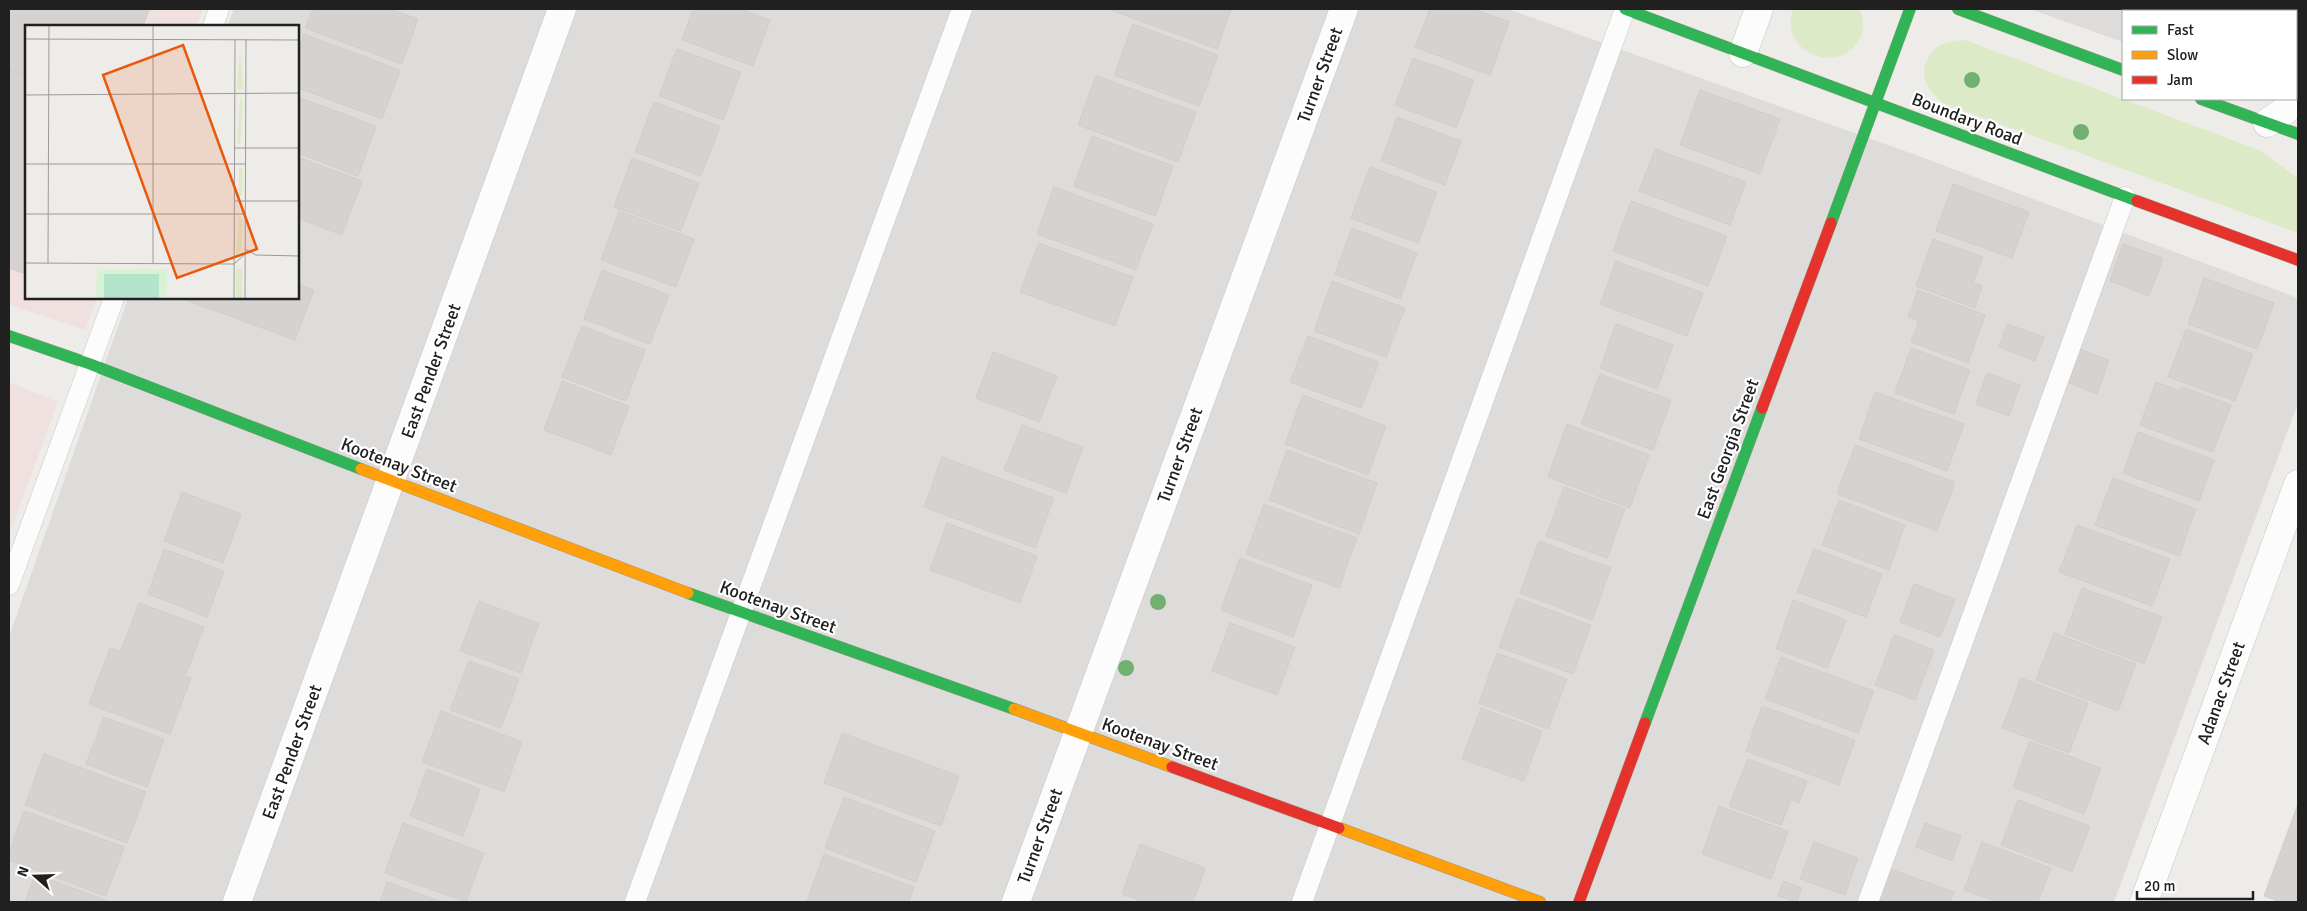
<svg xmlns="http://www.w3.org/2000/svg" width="2307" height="911" font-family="Signika,sans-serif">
<rect width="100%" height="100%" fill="#eeece9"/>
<g fill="#dddcda">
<polygon points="234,9 1508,9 1913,154 2290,295 2298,299 2298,403 2114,902 9,902 9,637 128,298 298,298 298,26 227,26"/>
<polygon points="2030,9 2298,9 2298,81 2296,82 2296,11 2123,11 2123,42"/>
</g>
<g fill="#f0e0df">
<polygon points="9,9 203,9 197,26 26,26 26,298 97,298 85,330 9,305"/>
<polygon points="9,382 58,402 9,535"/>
</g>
<g fill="#ddeac8">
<path d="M1793,9H1859C1864,18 1865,29 1860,38C1840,78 1777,52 1793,9Z"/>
<path d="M1965,40L2259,150L2298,178V233L1943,103C1936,97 1929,91 1926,82C1920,67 1930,48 1945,43C1951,41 1958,41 1965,40Z"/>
</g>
<g fill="#d5d2d0" stroke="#d1cdca">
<polygon points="9,9 149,9 143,26 26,26 26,76 9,70"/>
<polygon points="313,9 390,9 418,19 402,64 305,28"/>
<polygon points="693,9 740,9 770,20 753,66 682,40"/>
<polygon points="1108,9 1231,9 1217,49"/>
<polygon points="1430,9 1474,9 1509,22 1490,75 1415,47"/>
<polygon points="2213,9 2244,9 2243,11 2220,11"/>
<polygon points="2253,9 2298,9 2298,37 2296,36 2296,11 2252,11"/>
<polygon points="1133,24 1218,55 1199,106 1114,75"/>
<polygon points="304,34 400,70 382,119 298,88 298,52"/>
<polygon points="677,49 741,72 723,120 659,96"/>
<polygon points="1413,58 1474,80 1456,128 1395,105"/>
<polygon points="9,70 26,76 26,274 9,268"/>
<polygon points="1096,76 1196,112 1178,162 1078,125"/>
<polygon points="1700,90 1780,119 1760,174 1680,145"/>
<polygon points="298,97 376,126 358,176 298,153"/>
<polygon points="654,102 720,126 701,176 635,152"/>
<polygon points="1397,117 1461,141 1445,185 1381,161"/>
<polygon points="1092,136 1173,166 1155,216 1074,186"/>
<polygon points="1655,149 1746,182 1730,225 1639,191"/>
<polygon points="298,157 362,181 342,235 298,218"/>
<polygon points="632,158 699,183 681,231 614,207"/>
<polygon points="1370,167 1437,192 1418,243 1351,218"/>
<polygon points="1953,184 2029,212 2012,258 1936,231"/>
<polygon points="1054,187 1153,224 1136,270 1037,234"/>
<polygon points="1631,201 1727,236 1708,286 1613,251"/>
<polygon points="619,211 694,239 676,287 601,260"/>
<polygon points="1352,228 1417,253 1400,299 1335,274"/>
<polygon points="1933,239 1983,257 1973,282 1982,286 1975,308 1916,286"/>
<polygon points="1039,243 1133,277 1115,326 1020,292"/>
<polygon points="2123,244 2163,258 2149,296 2110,281"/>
<polygon points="1616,261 1703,293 1687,336 1600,304"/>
<polygon points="602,270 669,295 650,344 584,319"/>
<polygon points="2204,278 2274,303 2257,349 2188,324"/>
<polygon points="1332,281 1405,308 1386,357 1314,331"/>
<polygon points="298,284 314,290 295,340 186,300 187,298 298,298"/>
<polygon points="1918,290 1985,315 1968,363 1911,342 1919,321 1908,317"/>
<polygon points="1616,324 1673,345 1657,389 1600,368"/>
<polygon points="2007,324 2044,337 2035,361 1999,347"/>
<polygon points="582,326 645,350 626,401 562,377"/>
<polygon points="2186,329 2253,354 2235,401 2168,377"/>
<polygon points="1308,336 1379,362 1361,408 1290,382"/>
<polygon points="1911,348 1970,370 1954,414 1895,393"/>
<polygon points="2080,349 2109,360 2097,394 2067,382"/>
<polygon points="993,352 1057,376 1039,422 976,398"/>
<polygon points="1987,373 2020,385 2009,416 1976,404"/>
<polygon points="1600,374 1671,400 1653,450 1581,424"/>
<polygon points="562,381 629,406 611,455 544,430"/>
<polygon points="2156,382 2180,391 2182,387 2231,405 2213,452 2140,425"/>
<polygon points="1875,392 1964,424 1947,471 1859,439"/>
<polygon points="1303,395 1386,426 1368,475 1285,444"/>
<polygon points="1567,424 1649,455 1630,508 1548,477"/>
<polygon points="1022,425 1083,447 1066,493 1004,470"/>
<polygon points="2138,432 2214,460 2199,501 2123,473"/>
<polygon points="1855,445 1955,482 1937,531 1837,494"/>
<polygon points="1287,450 1377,483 1359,534 1269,500"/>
<polygon points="942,457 1054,498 1035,548 924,507"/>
<polygon points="2113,478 2196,509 2179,556 2095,525"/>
<polygon points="1564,487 1625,509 1607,558 1546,536"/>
<polygon points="182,492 241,514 223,563 164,541"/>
<polygon points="1839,500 1905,525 1889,570 1822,545"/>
<polygon points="1264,504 1357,538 1339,588 1246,554"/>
<polygon points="947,523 1037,556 1020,603 930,570"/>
<polygon points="2077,525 2170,559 2152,606 2059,572"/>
<polygon points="1539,541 1611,568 1592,620 1520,593"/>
<polygon points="164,549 224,571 207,617 148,594"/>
<polygon points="1814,549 1882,574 1866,617 1797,592"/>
<polygon points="1240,558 1312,585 1293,637 1221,610"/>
<polygon points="1914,584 1955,599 1940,637 1900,622"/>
<polygon points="2082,588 2162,617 2144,664 2065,634"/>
<polygon points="1517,598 1591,625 1573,674 1499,647"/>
<polygon points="1793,600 1846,620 1827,668 1776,649"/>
<polygon points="479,601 539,624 521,673 460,651"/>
<polygon points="139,603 204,627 186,674 121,650"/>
<polygon points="1230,623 1295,647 1277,695 1212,671"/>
<polygon points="2054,633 2136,664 2118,711 2036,680"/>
<polygon points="1894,635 1934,650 1915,700 1875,685"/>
<polygon points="110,648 191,678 170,734 89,704"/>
<polygon points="1497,653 1567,679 1548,729 1479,703"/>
<polygon points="1781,657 1874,691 1858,733 1765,699"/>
<polygon points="469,661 519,679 501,728 450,710"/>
<polygon points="2021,678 2088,703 2069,753 2002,728"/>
<polygon points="1762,706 1855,740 1839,785 1746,751"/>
<polygon points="1481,708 1542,731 1524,781 1462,759"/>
<polygon points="441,711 522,742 504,792 422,762"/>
<polygon points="104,717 164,739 147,787 86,764"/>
<polygon points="842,733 959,776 941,826 824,783"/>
<polygon points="2030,741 2101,768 2084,814 2013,787"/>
<polygon points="44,754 146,792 127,843 25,805"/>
<polygon points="1748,759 1807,781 1799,803 1791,800 1781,825 1729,806"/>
<polygon points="427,769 480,789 463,836 410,816"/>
<polygon points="844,797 935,831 916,882 825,848"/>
<polygon points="2018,800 2090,826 2072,872 2001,845"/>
<polygon points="2298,804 2298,902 2281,902 2264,896"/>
<polygon points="1719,806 1788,831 1771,879 1702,854"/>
<polygon points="24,811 124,847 106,896 9,860 9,853"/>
<polygon points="403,823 484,853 466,902 385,873"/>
<polygon points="1925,823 1961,836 1952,861 1916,847"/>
<polygon points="1814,842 1858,858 1845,895 1800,879"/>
<polygon points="1982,842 2051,868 2038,902 1999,902 1964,890"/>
<polygon points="1140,844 1205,868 1193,902 1145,902 1122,894"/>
<polygon points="824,854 914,887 909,902 807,901"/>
<polygon points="1890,869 1954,892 1950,902 1878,902"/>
<polygon points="35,874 110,902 25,902"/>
<polygon points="1783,881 1802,888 1797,902 1778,896"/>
<polygon points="387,882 442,902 380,902"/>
</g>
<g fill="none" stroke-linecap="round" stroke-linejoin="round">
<defs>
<g id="lane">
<polyline points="213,26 219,9"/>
<polyline points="9,585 114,298"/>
<polyline points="635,902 962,9"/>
<polyline points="1302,902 1625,9"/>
<polyline points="1868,902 2125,197"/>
</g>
<g id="street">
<polyline points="1743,53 1759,9"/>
<polyline points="2267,123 2298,101"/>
<polyline points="237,902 562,9"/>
<polyline points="1016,902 1344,9"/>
<polyline points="2144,902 2298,484"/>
</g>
<g id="fast">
<polyline points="1625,9 2137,201"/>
<polyline points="1958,9 2123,70"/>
<polyline points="2201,99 2298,134"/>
<polyline points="1831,223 1910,9"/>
<polyline points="9,336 90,364 361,469"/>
<polyline points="688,593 1014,709"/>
<polyline points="1645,723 1762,408"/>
</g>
<g id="slow">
<polyline points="361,469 688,593"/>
<polyline points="1014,709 1172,767"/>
<polyline points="1339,828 1540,902"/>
</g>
<g id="jam">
<polyline points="2137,201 2298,260"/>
<polyline points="1762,408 1831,223"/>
<polyline points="1172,767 1339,828"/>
<polyline points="1579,902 1645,723"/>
</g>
</defs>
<use href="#lane" stroke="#c7c6c5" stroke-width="21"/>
<use href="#street" stroke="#c7c6c5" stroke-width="29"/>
<use href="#fast" stroke="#989880" stroke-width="12"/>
<use href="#slow" stroke="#989880" stroke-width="12"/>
<use href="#jam" stroke="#989880" stroke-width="12"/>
<use href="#lane" stroke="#fcfcfc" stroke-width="20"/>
<use href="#street" stroke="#fcfcfc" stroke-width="28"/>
<use href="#fast" stroke="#30b455" stroke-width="11"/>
<use href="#slow" stroke="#ff9f0a" stroke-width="11"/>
<use href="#jam" stroke="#e5322d" stroke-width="11"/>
</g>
<g fill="#72b071">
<circle cx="1972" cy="80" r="8"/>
<circle cx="2081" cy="132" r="8"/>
<circle cx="1158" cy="602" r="8"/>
<circle cx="1126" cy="668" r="8"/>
</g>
<g text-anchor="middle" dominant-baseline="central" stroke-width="4.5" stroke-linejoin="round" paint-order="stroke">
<g font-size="18" fill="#202020" stroke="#fff">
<text transform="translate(1320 75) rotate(-70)">Turner Street</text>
<text transform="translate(1967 119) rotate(21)">Boundary Road</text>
<text transform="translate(431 371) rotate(-70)">East Pender Street</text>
<text transform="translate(1728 449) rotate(-70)">East Georgia Street</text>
<text transform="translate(1180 455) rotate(-70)">Turner Street</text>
<text transform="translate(399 465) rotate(21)">Kootenay Street</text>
<text transform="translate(778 607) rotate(20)">Kootenay Street</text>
<text transform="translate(2221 693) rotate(-70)">Adanac Street</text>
<text transform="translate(1160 744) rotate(20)">Kootenay Street</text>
<text transform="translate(292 752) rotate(-70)">East Pender Street</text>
<text transform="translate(1040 836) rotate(-70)">Turner Street</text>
</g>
</g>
<g transform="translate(25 25)">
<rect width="274" height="274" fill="#eeece9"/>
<path d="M215,23L218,64L214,65L212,63ZM215,72L218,76L215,119L212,118ZM214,142L218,145L217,169L214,172ZM214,192L217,195V224L211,231ZM211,244H217V274H211Z" fill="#ddeac8"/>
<path d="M72,244H142L141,274H71Z" fill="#d7f3d5"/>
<path d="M79,249H134V274H79Z" fill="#b5e4cc"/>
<path fill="none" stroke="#9c9a99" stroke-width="1" d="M0,14L274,15M0,70L274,68M209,123H274M0,139H220M209,176H274M0,189H220M220,224L231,230L274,231M0,238L209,239L220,229M23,238L24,0M128,238V0M209,274L210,14M220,274L221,14"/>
<path fill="#e8590c" fill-opacity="0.15" stroke="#e8590c" stroke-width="2.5" d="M158,20L232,224L152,253L78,50Z"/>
<rect width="274" height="274" fill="none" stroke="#202020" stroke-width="2.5"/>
</g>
<rect width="2307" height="911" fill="none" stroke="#202020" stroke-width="20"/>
<rect x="2122" y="10" width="175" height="90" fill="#ffffff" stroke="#a6a6a6"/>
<rect x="2132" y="26" width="25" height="8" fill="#30b455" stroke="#a6a6a6"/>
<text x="2167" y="35" font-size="15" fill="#202020">Fast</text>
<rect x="2132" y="51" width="25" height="8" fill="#ff9f0a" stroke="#a6a6a6"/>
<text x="2167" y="60" font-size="15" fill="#202020">Slow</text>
<rect x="2132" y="76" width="25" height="8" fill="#e5322d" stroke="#a6a6a6"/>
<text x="2167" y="85" font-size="15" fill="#202020">Jam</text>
<g transform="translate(35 876) rotate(290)" stroke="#ffffff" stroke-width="4" paint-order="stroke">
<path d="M0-4L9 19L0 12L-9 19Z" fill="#202020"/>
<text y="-8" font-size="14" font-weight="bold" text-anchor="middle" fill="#202020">N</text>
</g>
<path d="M2137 891v8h116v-8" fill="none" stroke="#202020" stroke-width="2.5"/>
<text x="2144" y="891" font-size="15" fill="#202020" stroke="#ffffff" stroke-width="4" paint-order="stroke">20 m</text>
</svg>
